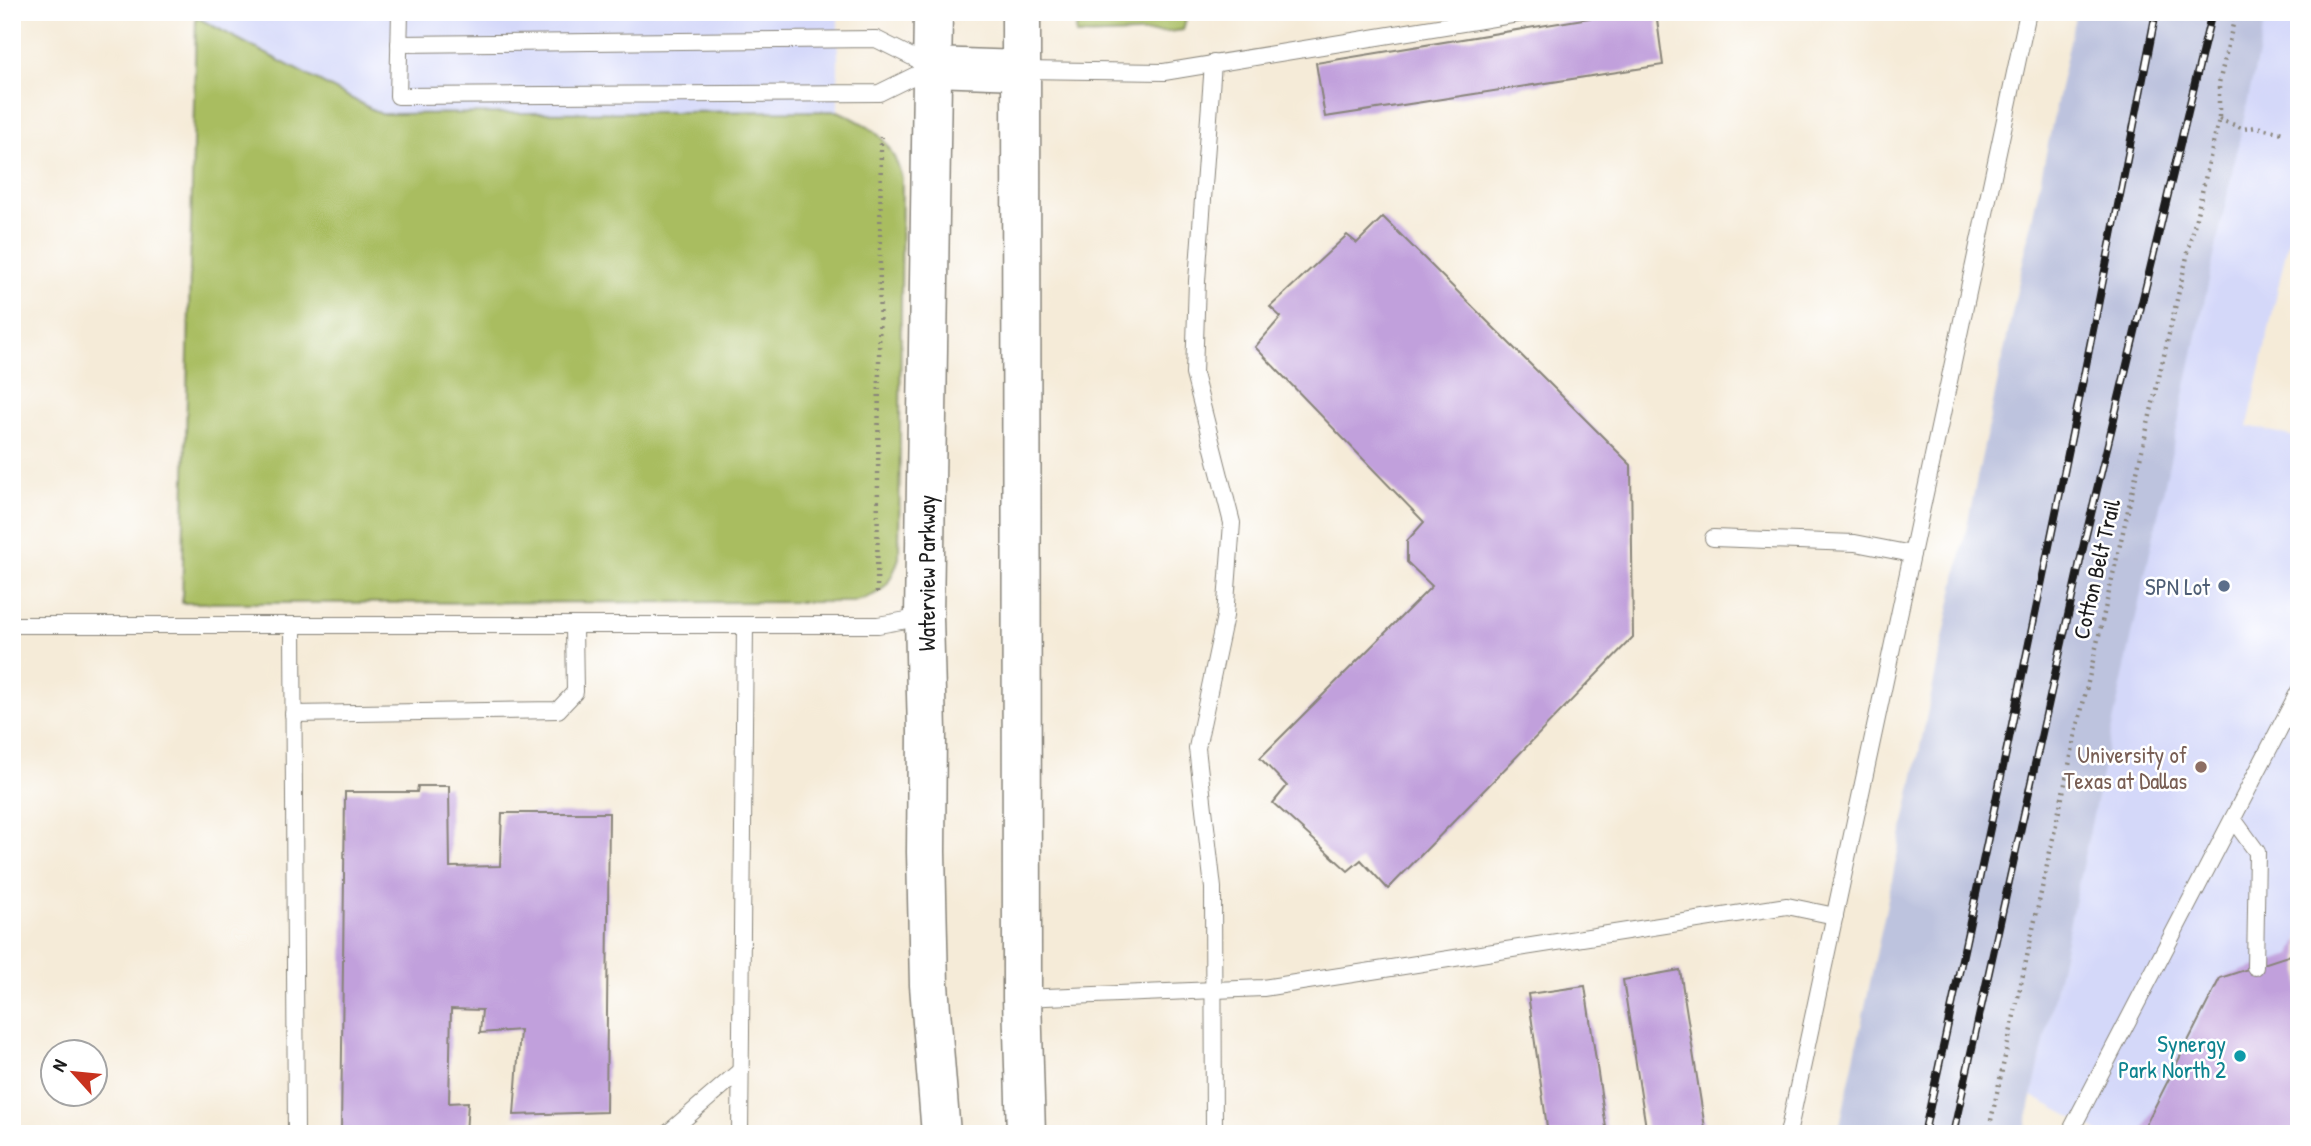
<svg xmlns="http://www.w3.org/2000/svg" width="2311" height="1146" font-family="'Patrick Hand',sans-serif">
<rect width="100%" height="100%" fill="#fff"/>
<filter id="ink" filterUnits="userSpaceOnUse"><feTurbulence type="fractalNoise" baseFrequency=".0143" numOctaves="2"/><feDisplacementMap in="SourceGraphic" scale="14" xChannelSelector="R" yChannelSelector="G"/><feConvolveMatrix kernelMatrix="1 2 1 2 8 2 1 2 1" color-interpolation-filters="sRGB"/></filter>
<filter id="wash" filterUnits="userSpaceOnUse"><feTurbulence type="fractalNoise" baseFrequency=".00686" numOctaves="4" result="noise"/><feDisplacementMap in="SourceGraphic" scale="28" xChannelSelector="R" yChannelSelector="G"/><feGaussianBlur stdDeviation="1.57" result="paint"/><feColorMatrix in="noise" values="0 0 0 0 0 0 0 0 0 0 0 0 0 0 0 0 0 1.4 0 .05"/><feComposite in="paint" operator="in"/></filter>
<g filter="url(#wash)">
<rect width="100%" height="100%" fill="#f5ebd8"/>
<g fill="#d4d8f9">
<polygon points="179,12 838,12 838,111 381,114 196,17"/>
<polygon points="2266,12 2299,12 2299,226 2292,223 2248,426 2299,438 2299,1134 2103,1134 2032,1096"/>
</g>
<polygon fill="#bdc3de" points="2076,12 2267,12 2024,1134 1838,1134"/>
<g fill="#a9bd61" stroke="#626c3e" stroke-width="2">
<polygon points="1077,12 1188,12 1183,30 1169,32 1076,35"/>
<path d="M196,17L381,114L838,111C875,128 890,138 902,178L899,558C889,587 884,594 853,602L182,603Z"/>
</g>
<g id="blocks">
<g fill="#c1a0dc">
<polygon points="1626,12 1656,12 1663,65 1325,117 1316,63"/>
<polygon points="1383,217 1631,465 1633,637 1388,889 1361,860 1348,871 1273,803 1287,786 1260,758 1432,586 1407,562 1407,541 1424,522 1255,347 1281,317 1270,307 1347,235 1357,243"/>
<polygon points="418,786 449,786 450,867 500,866 502,813 609,813 606,1112 514,1115 520,1030 480,1033 482,1010 451,1009 449,1103 468,1102 466,1134 341,1134 345,792 417,792"/>
<polygon points="2299,939 2299,1134 2141,1134 2220,978 2291,955"/>
<polygon points="1680,970 1706,1134 1647,1134 1623,980"/>
<polygon points="1585,986 1607,1134 1548,1134 1528,994"/>
</g>
</g>
</g>
<g filter="url(#ink)">
<use href="#blocks" fill-opacity="0" stroke="#88847a" stroke-width="2"/>
<g fill="none" stroke-linecap="round" stroke-linejoin="round">
<defs>
<g id="lane">
<polyline points="400,12 398,96 879,93 932,67"/>
<polyline points="399,44 876,39 930,66"/>
<polyline points="1213,63 1197,281 1194,374 1232,523 1225,616 1197,748 1213,888 1214,1134"/>
<polyline points="1021,70 1164,72 1530,12"/>
<polyline points="1713,538 1855,543 1912,554"/>
<polyline points="12,625 878,625 924,617"/>
<polyline points="293,626 296,1134"/>
<polyline points="293,714 558,710 575,692 574,626"/>
<polyline points="2233,819 2257,852 2255,967"/>
<polyline points="1022,998 1263,988 1787,906 1835,916"/>
<polyline points="667,1134 741,1070"/>
<polyline points="740,1134 745,625"/>
<polyline points="1788,1134 2028,12"/>
<polyline points="2069,1134 2299,691"/>
</g>
<g id="secondary">
<polyline points="933,12 924,617 927,732 926,852 929,985 941,1134"/>
<polyline points="1021,12 1022,998 1026,1134"/>
<polyline points="932,67 1021,70"/>
</g>
</defs>
<use href="#lane" stroke="#88847a" stroke-width="18"/>
<use href="#secondary" stroke="#88847a" stroke-width="41"/>
<g stroke="#88847a" stroke-width="4.5" stroke-dasharray="2 5" stroke-linecap="butt">
<polyline points="2219,119 2244,129 2256,127 2283,133"/>
<polyline points="877,593 881,137"/>
<polyline points="1988,1134 2075,738 2219,119 2219,83 2236,12"/>
</g>
<use href="#lane" stroke="#fff" stroke-width="16"/>
<use href="#secondary" stroke="#fff" stroke-width="38"/>
<defs>
<g id="rail">
<path d="M1924,1134C2006,761 2083,387 2156,12"/>
<polyline points="1953,1134 2085,539 2212,12"/>
</g>
</defs>
<use href="#rail" stroke="#1c1c1c" stroke-width="8"/>
<use href="#rail" stroke="#fff" stroke-width="5" stroke-dasharray="16" stroke-linecap="butt"/>
</g>
</g>
<circle fill="#5c6f8a" stroke="#fff" stroke-width="2.5" cx="2224" cy="586" r="7"/>
<circle fill="#8d6e63" stroke="#fff" stroke-width="2.5" cx="2201" cy="767" r="7"/>
<circle fill="#0f9aa8" stroke="#fff" stroke-width="2.5" cx="2240" cy="1056" r="7"/>
<g text-anchor="middle" dominant-baseline="central" stroke-width="5" stroke-linejoin="round" paint-order="stroke">
<g font-size="23" fill="#1c1c1c" stroke="#fff">
<text transform="translate(2096 569) rotate(-77)">Cotton Belt Trail</text>
<text transform="translate(926 573) rotate(-90)">Waterview Parkway</text>
</g>
<g font-size="23" fill="#4e5e75" stroke="#fff" text-anchor="end">
<text x="2210" y="586">SPN Lot</text>
</g>
<g font-size="23" fill="#785e54" stroke="#fff" text-anchor="end">
<text x="2187" y="754">University of<tspan x="2187" dy="26">Texas at Dallas</tspan></text>
</g>
<g font-size="23" fill="#0d838f" stroke="#fff" text-anchor="end">
<text x="2226" y="1043">Synergy<tspan x="2226" dy="26">Park North 2</tspan></text>
</g>
</g>
<rect width="2311" height="1146" fill="none" stroke="#fff" stroke-width="42"/>
<g transform="translate(74 1073) rotate(297)"><circle r="33" fill="#ffffff" stroke="#a4a4a4" stroke-width="2"/>
<path d="M0-5L12 26L0 18L-12 26Z" fill="#c8321e"/>
<text y="-10" font-size="19" font-weight="bold" text-anchor="middle" fill="#1c1c1c">N</text>
</g>
</svg>
